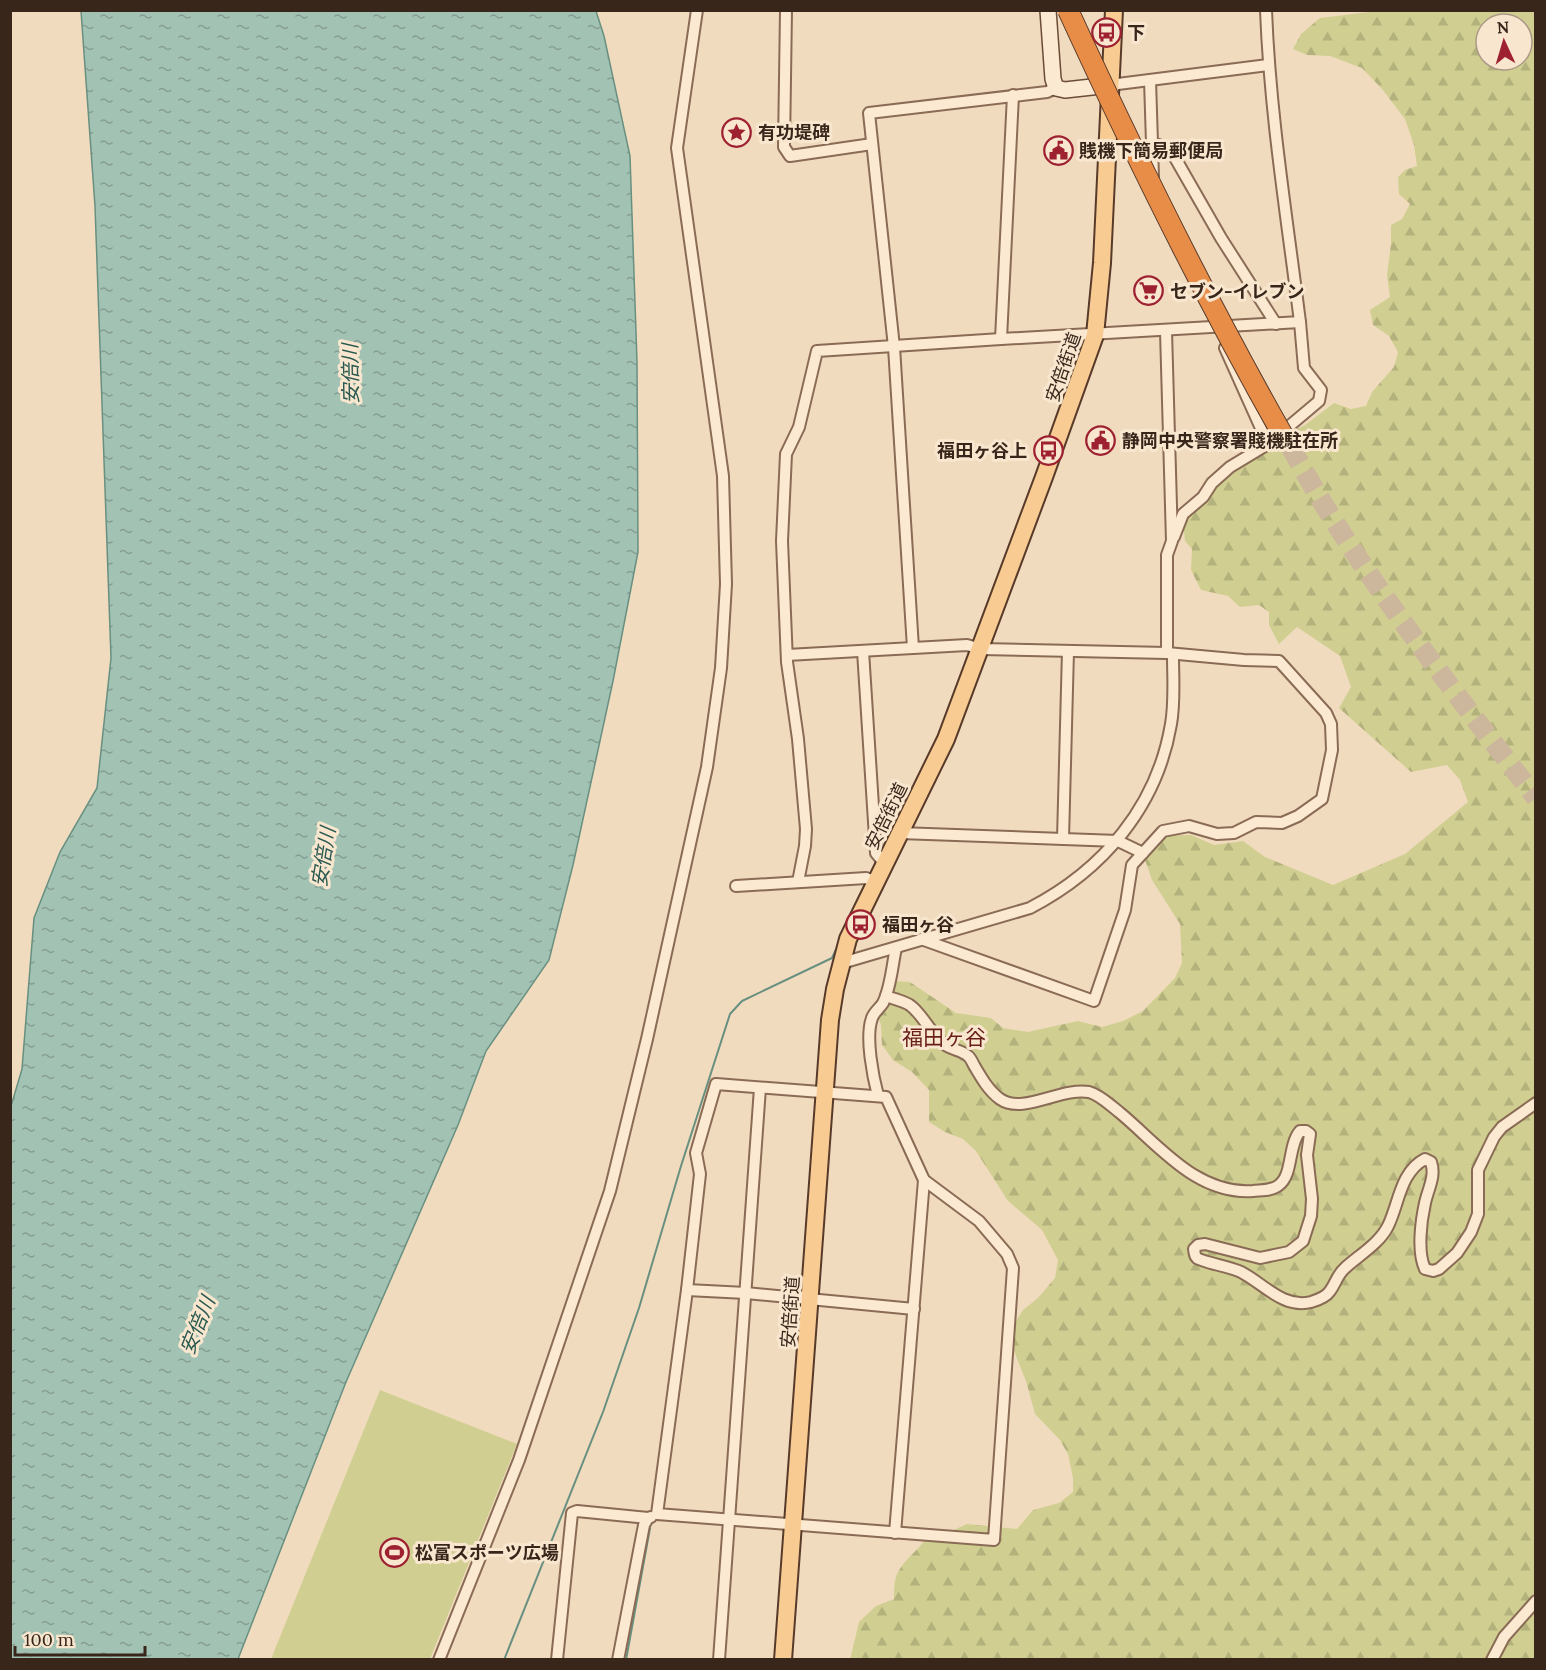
<svg xmlns="http://www.w3.org/2000/svg" width="1546" height="1670" font-family="Lora,'Noto Sans JP',serif">
<defs>
<pattern id="forest-firs" width="22" height="20" patternUnits="userSpaceOnUse" patternTransform="scale(1.5)"><rect width="22" height="20" fill="#d0cf91"/><path d="M5 1l3.5 6h-7zM16 11l3.5 6h-7z" fill="#b3b27c"/></pattern>
<pattern id="water-ripples" width="26" height="14" patternUnits="userSpaceOnUse" patternTransform="scale(1.5)"><rect width="26" height="14" fill="#a2c2b4"/><path d="M2 4q2-2 4 0t4 0M15 11q2-2 4 0t4 0" fill="none" stroke="#859d92"/></pattern>
</defs>
<rect width="100%" height="100%" fill="#f1dbbe"/>
<polygon fill="#d0cf91" points="380,1390 517,1444 430,1659 271,1659"/>
<path fill="url(#forest-firs)" fill-rule="evenodd" d="M1377,11H1535V1659L850,1660L859,1622L876,1606L894,1599C894,1591 894,1581 897,1574C904,1559 919,1550 928,1536L947,1533L967,1524L1017,1529L1033,1510L1059,1503L1073,1492V1478L1068,1454L1060,1440L1035,1414L1026,1381L1012,1346L1014,1324L1023,1310L1038,1298L1055,1278L1058,1260L1042,1230L1008,1201L976,1151L963,1139L945,1132L929,1122V1090L912,1072L893,1060L882,1045L881,1025L877,1014L881,990L893,981L910,982L956,1013L991,1018L1003,1028L1028,1032L1078,1021L1102,1027L1123,1021L1143,1011L1175,978L1182,963L1180,924L1152,880L1144,857L1165,836L1191,835L1214,845L1243,841L1265,857L1333,885L1405,854L1468,802L1460,780L1447,765L1411,772L1339,708L1351,687L1340,656L1297,627L1279,644L1269,625V612L1259,605L1240,607L1228,596L1201,590L1191,570L1192,549L1185,541L1183,522L1207,501L1216,486L1232,470L1278,438L1305,425L1334,403L1351,409L1366,406L1372,392L1394,367L1398,352L1389,336L1373,325L1370,310L1390,297L1387,275L1391,244V225L1402,219L1410,204L1399,194L1398,177L1405,170L1417,166L1414,145L1405,119L1382,89L1362,68L1330,56L1307,55L1293,49L1301,34L1320,18ZM1486,24H1522V60H1486Z"/>
<polygon fill="url(#water-ripples)" stroke="#689081" stroke-width="1.5" points="81,11 596,11 604,36 630,156 637,362 638,552 613,681 573,865 549,960 486,1051 458,1125 346,1382 238,1659 11,1659 11,1106 22,1069 34,918 60,852 97,788 111,658 95,206"/>
<g fill="none" stroke-linecap="round" stroke-linejoin="round">
<g stroke="#689081" stroke-width="2">
<polyline points="504,1660 603,1412 639,1308 681,1166 730,1014 742,1001 832,958 838,945"/>
<polyline points="626,1660 650,1528"/>
</g>
<path stroke="#ccb79d" stroke-width="20" stroke-dasharray="20 10" stroke-linecap="butt" d="M1290,446C1304,471 1318,496 1334,521C1395,617 1466,707 1536,798"/>
<defs>
<g id="street">
<polyline points="786,10 784,147 790,156 872,144"/>
<polyline points="1150,80 1152,143 1170,149 1221,238 1276,324"/>
<polyline points="1110,85 1268,65"/>
<polyline points="1152,143 1153,178"/>
<polyline points="1166,331 1172,541 1167,555 1167,653"/>
<polyline points="1001,339 1013,95"/>
<polyline points="1225,348 1268,444"/>
<polyline points="1174,537 1183,514 1203,497 1212,483 1230,467 1268,444 1319,401 1321,390 1304,368 1300,322"/>
<polyline points="863,651 876,853 885,864"/>
<polyline points="787,655 913,648"/>
<polyline points="900,833 1118,841 1143,853"/>
<polyline points="1063,839 1068,651"/>
<path d="M798,882L805,846L806,829L798,739L787,662L782,541L786,454L799,427L817,351L1001,339L1300,322C1287,218 1270,115 1266,10"/>
<polyline points="736,886 866,878 876,882"/>
<polyline points="921,939 1094,1001 1125,910 1132,865 1163,831 1189,826 1217,834 1234,833 1256,822 1282,823 1298,816 1322,799 1332,750 1331,724 1326,713 1279,661 1244,660 1167,653 981,649 967,645 913,648 894,347 869,113 1047,92 1056,88"/>
<path d="M842,963L1030,908C1103,870 1157,807 1171,724C1175,702 1173,677 1173,655"/>
<path d="M886,996C893,999 905,1001 911,1006C925,1017 932,1037 947,1046C954,1050 963,1051 968,1056C971,1058 973,1064 975,1067C982,1079 989,1091 1000,1099C1023,1115 1061,1087 1089,1092C1100,1095 1110,1105 1119,1112C1158,1144 1196,1195 1253,1191C1261,1190 1272,1191 1279,1185C1293,1175 1288,1145 1300,1131H1306L1310,1134L1307,1155L1312,1199L1311,1216L1303,1241L1289,1252L1260,1258L1205,1244L1198,1245L1194,1249C1195,1254 1194,1255 1197,1258C1202,1262 1231,1267 1241,1272C1263,1283 1283,1309 1311,1302C1318,1300 1326,1297 1330,1291C1336,1283 1337,1275 1345,1268C1358,1256 1380,1243 1388,1226C1399,1204 1400,1172 1425,1159L1431,1162C1436,1176 1428,1189 1425,1203C1421,1221 1417,1252 1425,1269L1433,1271L1439,1269L1457,1253L1471,1232L1478,1214V1170L1494,1137L1502,1127L1536,1103"/>
<polygon points="716,1084 886,1097 924,1180 979,1221 1007,1254 1013,1268 994,1540 657,1514 687,1290 700,1174 696,1153"/>
<path d="M878,1096C873,1077 865,1037 872,1018C874,1012 880,1008 883,1003C891,987 892,966 896,948"/>
<polyline points="687,1290 746,1293 914,1309"/>
<polyline points="895,1533 924,1180"/>
<polyline points="439,1660 519,1460 610,1191 647,1039 707,767 721,668 726,584 723,476 677,148 697,10"/>
<polyline points="557,1660 572,1513 577,1511 648,1518"/>
<polyline points="618,1660 644,1525 648,1518 651,1517"/>
<polyline points="719,1660 760,1088"/>
<polyline points="1492,1660 1504,1637 1536,1601"/>
</g>
<polyline id="secondary" points="1048,10 1053,79 1056,88 1065,90 1110,85"/>
<polyline id="primary" points="783,1660 830,1020 835,989 848,939 946,739 1044,477 1095,335 1102,263 1114,10"/>
</defs>
<use href="#street" stroke="#8a6b55" stroke-width="14"/>
<use href="#secondary" stroke="#6c4c39" stroke-width="18"/>
<use href="#primary" stroke="#573a2a" stroke-width="20"/>
<use href="#street" stroke="#fbe9d1" stroke-width="10"/>
<use href="#secondary" stroke="#fbe9d1" stroke-width="15"/>
<use href="#primary" stroke="#f8cb92" stroke-width="16"/>
<defs>
<path id="highway-bridge" d="M1068,10C1135,156 1206,300 1285,439"/>
</defs>
<use href="#highway-bridge" stroke="#573a2a" stroke-width="22" stroke-linecap="butt"/>
<use href="#highway-bridge" stroke="#e88d47" stroke-width="20"/>
</g>
<defs>
<symbol id="bus-ring" viewBox="-11 -11 22 22"><circle r="9.5" fill="#f8e6ce" stroke="#9e2132" stroke-width="1.5"/><path d="M-5-6H5V4H4V6H2V4H-2V6H-4V4H-5ZM-3.5-4V0h7V-4ZM-3.5 1.2v1.5H-2V1.2ZM2 1.2v1.5H3.5V1.2Z" fill="#9e2132"/></symbol>
<symbol id="sight-ring" viewBox="-11 -11 22 22"><circle r="9.5" fill="#f8e6ce" stroke="#9e2132" stroke-width="1.5"/><path d="M0-6L1.8-2.2L6-1.7L2.9 1.2L3.7 5.4L0 3.3L-3.7 5.4L-2.9 1.2L-6-1.7L-1.8-2.2Z" fill="#9e2132"/></symbol>
<symbol id="civic-ring" viewBox="-11 -11 22 22"><circle r="9.5" fill="#f8e6ce" stroke="#9e2132" stroke-width="1.5"/><path d="M-.6-6.5H3V-4.5H.6V-3L4-1V1h2V6H-6V1h2V-1L-.6-3ZM-1.2 2.5V6h2.4V2.5Z" fill="#9e2132"/></symbol>
<symbol id="supermarket-ring" viewBox="-11 -11 22 22"><circle r="9.5" fill="#f8e6ce" stroke="#9e2132" stroke-width="1.5"/><path d="M-6-5.5h2.5l.6 2H6L4.5 2H-2.5L-4.4-4H-6ZM-1.5 3.2a1.3 1.3 0 1 0 .1 0ZM3 3.2a1.3 1.3 0 1 0 .1 0Z" fill="#9e2132"/></symbol>
<symbol id="stadium-ring" viewBox="-11 -11 22 22"><circle r="9.5" fill="#f8e6ce" stroke="#9e2132" stroke-width="1.5"/><path d="M0-5a6.5 5 0 1 0 0 10a6.5 5 0 1 0 0-10ZM-3.5-1.8h7v3.6h-7Z" fill="#9e2132"/></symbol>
</defs>
<g fill-rule="evenodd">
<use href="#bus-ring" x="1090" y="16" width="33" height="33"/>
<use href="#sight-ring" x="720" y="116" width="33" height="33"/>
<use href="#civic-ring" x="1042" y="134" width="33" height="33"/>
<use href="#supermarket-ring" x="1132" y="274" width="33" height="33"/>
<use href="#civic-ring" x="1084" y="424" width="33" height="33"/>
<use href="#bus-ring" x="1032" y="434" width="33" height="33"/>
<use href="#bus-ring" x="844" y="908" width="33" height="33"/>
<use href="#stadium-ring" x="378" y="1536" width="33" height="33"/>
</g>
<g text-anchor="middle" dominant-baseline="central" stroke-width="6" stroke-linejoin="round" paint-order="stroke">
<g font-size="18" font-weight="bold" fill="#38261b" stroke="#f8e6ce" text-anchor="start">
<text x="1127" y="32">下</text>
<text x="758" y="132">有功堤碑</text>
<text x="1079" y="150">賎機下簡易郵便局</text>
<text x="1170" y="291">セブン-イレブン</text>
<text x="1122" y="440">静岡中央警察署賤機駐在所</text>
<text x="1027" y="450" text-anchor="end">福田ヶ谷上</text>
<text x="882" y="924">福田ヶ谷</text>
<text x="415" y="1552">松富スポーツ広場</text>
</g>
<g font-size="18" fill="#38261b" stroke="#f8e6ce">
<text transform="translate(1063 367) rotate(-71)">安倍街道</text>
<text transform="translate(886 816) rotate(-64)">安倍街道</text>
<text transform="translate(790 1312) rotate(-86)">安倍街道</text>
</g>
<g font-size="20" font-style="italic" fill="#295950" stroke="#f8e6ce">
<text transform="translate(350 374) rotate(-91)">安倍川</text>
<text transform="translate(323 857) rotate(-81)">安倍川</text>
<text transform="translate(197 1325) rotate(-68)">安倍川</text>
</g>
<g font-size="21" fill="#681e17" stroke="#f8e6ce">
<text x="944" y="1037">福田ヶ谷</text>
</g>
</g>
<rect width="1546" height="1670" fill="none" stroke="#38261b" stroke-width="24"/>
<g transform="translate(1504 42) rotate(356)"><circle r="28" fill="#f8e6ce" stroke="#ab9986" stroke-width="1.5"/>
<path d="M0-4.5L10 22L0 15L-10 22Z" fill="#9e2132"/>
<text y="-9" font-size="16" font-weight="bold" text-anchor="middle" fill="#38261b">N</text>
</g>
<path d="M15 1646v9h130v-9" fill="none" stroke="#38261b" stroke-width="3"/>
<text x="24" y="1646" font-size="18" fill="#38261b" stroke="#f8e6ce" stroke-width="4.5" paint-order="stroke">100 m</text>
</svg>
